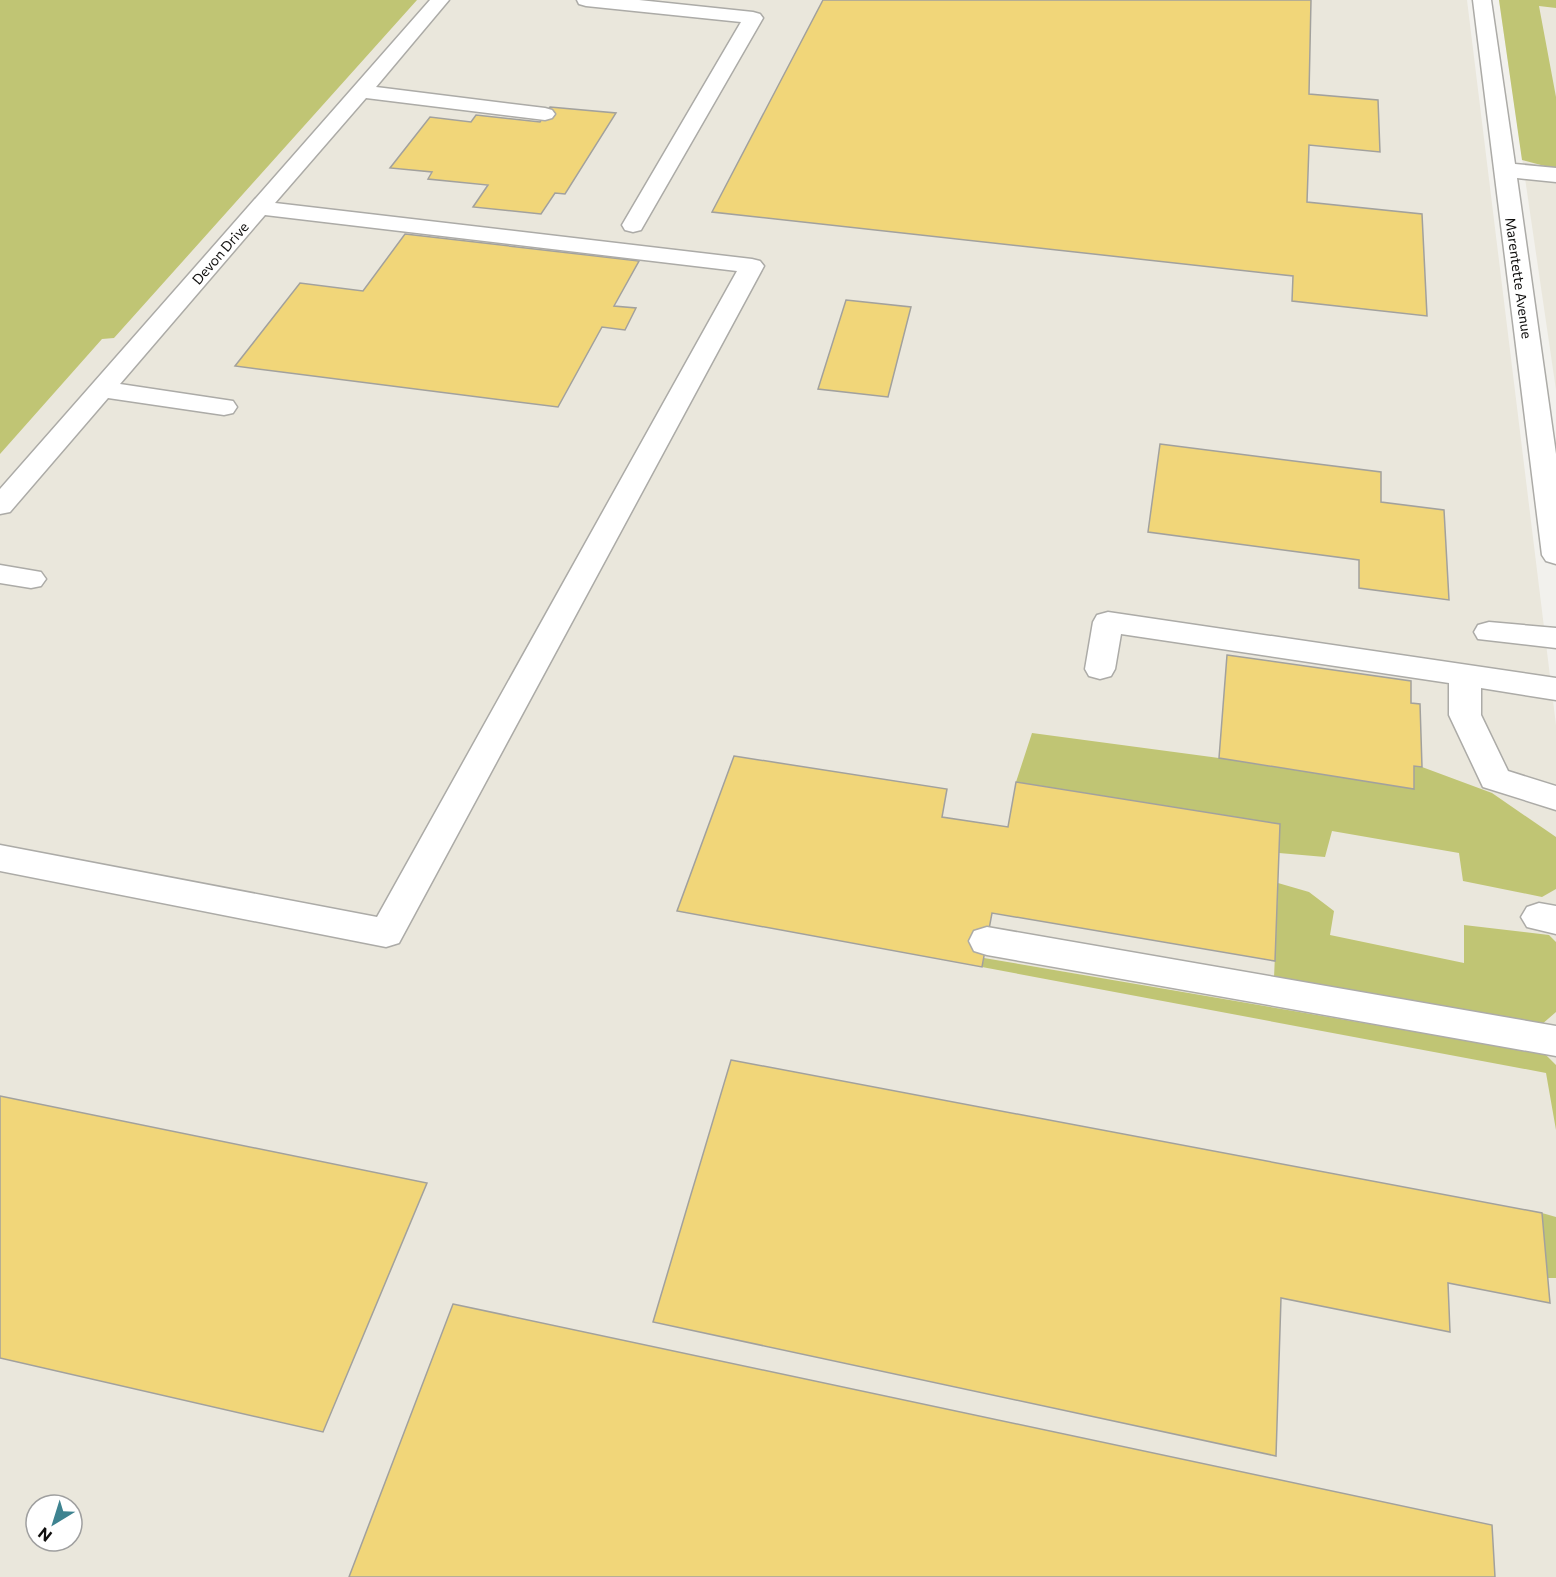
<svg xmlns="http://www.w3.org/2000/svg" width="1556" height="1577" font-family="Commissioner,sans-serif">
<rect width="100%" height="100%" fill="#f2f1ed"/>
<g fill="#eae7dc" fill-rule="evenodd">
<path d="M0,0H1467L1556,725V1577H0ZM36,1505H72V1541H36Z"/>
<polygon points="1499,0 1556,0 1556,390 1526,185"/>
</g>
<g fill="#c0c574">
<polygon points="0,0 417,0 114,338 102,339 0,454"/>
<polygon points="1499,0 1556,0 1556,8 1539,6 1556,97 1556,169 1522,160"/>
<polygon points="1032,733 1219,758 1414,789 1414,766 1422,767 1492,793 1556,837 1556,889 1542,897 1463,881 1459,853 1332,831 1325,857 1279,853 1280,824 1016,782"/>
<polygon points="1278,883 1309,892 1334,911 1330,935 1464,963 1464,925 1549,935 1556,942 1556,1012 1541,1025 1274,978"/>
<polygon points="984,958 1545,1054 1556,1065 1556,1130 1546,1073 982,967"/>
<polygon points="1542,1213 1556,1217 1556,1278 1547,1278"/>
</g>
<g fill="#f1d679" stroke="#a2a19d" stroke-width="1.5">
<polygon points="823,0 1311,0 1309,94 1378,100 1380,152 1309,145 1307,202 1422,214 1427,316 1292,301 1293,276 712,212"/>
<polygon points="550,107 616,113 565,194 555,193 541,214 473,207 488,185 428,179 432,172 390,168 430,117 471,122 476,115 540,122"/>
<polygon points="405,234 639,261 614,306 636,308 625,330 602,327 558,407 235,366 300,283 363,291"/>
<polygon points="846,300 911,307 888,397 818,389"/>
<polygon points="1160,444 1381,472 1381,502 1444,510 1449,600 1359,588 1359,560 1148,532"/>
<polygon points="1227,655 1411,681 1411,703 1420,704 1422,767 1414,766 1414,789 1219,758"/>
<polygon points="734,756 947,789 942,817 1008,827 1016,782 1280,824 1275,961 992,913 982,967 677,911"/>
<polygon points="731,1060 1542,1213 1550,1303 1448,1283 1450,1332 1281,1298 1276,1456 653,1322"/>
<polygon points="0,1096 427,1183 323,1432 0,1358"/>
<polygon points="453,1304 1492,1525 1495,1577 349,1577"/>
</g>
<g fill="none" stroke-linecap="round" stroke-linejoin="round">
<defs>
<g id="minor">
<polygon points="430,0 449,0 376,87 545,108 552,110 555,114 552,118 545,120 366,98 275,203 752,259 760,261 764,266 399,943 386,947 0,871 0,845 377,917 737,271 265,215 120,384 233,401 237,407 233,413 224,415 108,398 10,512 0,514 0,489"/>
<polygon points="577,0 639,0 753,12 760,14 763,18 641,230 633,232 625,230 622,225 741,22 586,6 579,4"/>
<polygon points="1473,0 1491,0 1515,164 1556,168 1556,182 1517,178 1556,454 1556,564 1546,561 1542,555"/>
<polygon points="0,565 41,572 46,579 41,586 31,588 0,583"/>
<polygon points="1108,612 1556,678 1556,700 1481,688 1481,715 1508,771 1556,786 1556,810 1483,787 1449,715 1449,683 1121,634 1115,669 1111,676 1100,679 1089,676 1085,669 1093,622 1097,615"/>
<polygon points="1489,622 1556,628 1556,648 1478,639 1474,632 1478,625"/>
<polygon points="1539,903 1556,906 1556,934 1527,927 1521,917 1527,907"/>
<polygon points="987,927 1556,1026 1556,1056 987,955 974,951 969,941 974,931"/>
</g>
</defs>
<use href="#minor" stroke="#acaba7" stroke-width="3"/>
<use href="#minor" fill="#fff" fill-rule="evenodd"/>
</g>
<g text-anchor="middle" dominant-baseline="central" stroke-width="6" stroke-linejoin="round" paint-order="stroke">
<g font-size="14" fill="#100f0e" stroke="#fff">
<text transform="translate(220 253) rotate(-49)">Devon Drive</text>
<text transform="translate(1519 278) rotate(82)">Marentette Avenue</text>
</g>
</g>
<g transform="translate(54 1523) rotate(218)"><circle r="28" fill="#ffffff" stroke="#9f9f9f" stroke-width="1.5"/>
<path d="M0-4.5L10 22L0 15L-10 22Z" fill="#3e8390"/>
<text y="-9" font-size="16" font-weight="bold" text-anchor="middle" fill="#100f0e">N</text>
</g>
</svg>
